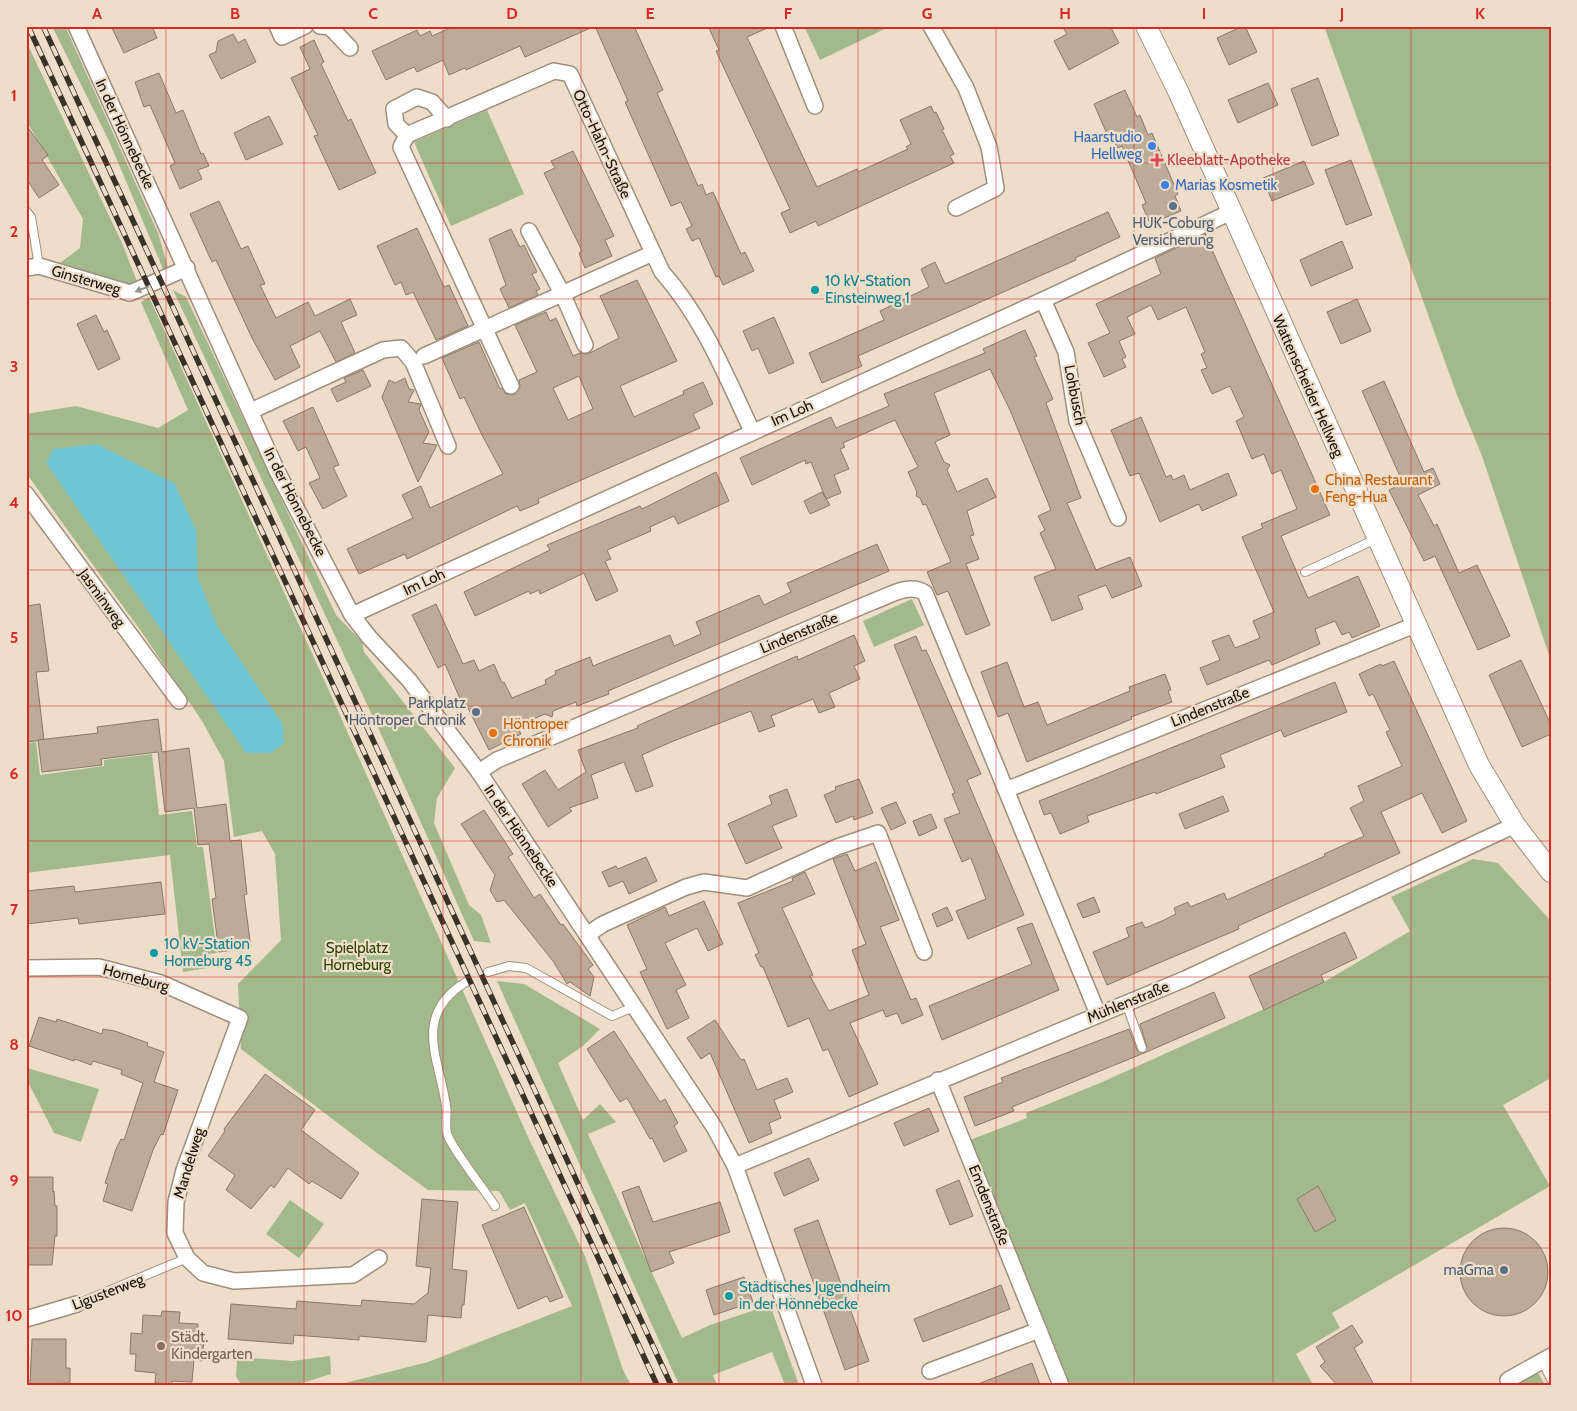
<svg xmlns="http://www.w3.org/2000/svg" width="1577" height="1411" font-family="Cabin,sans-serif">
<rect width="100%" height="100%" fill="#eeddc9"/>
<g fill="#a2ba8b">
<polygon points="52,26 65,26 158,233 169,271 163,269 109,141"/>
<polygon points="804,26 891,26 820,60"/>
<polygon points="1324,26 1551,26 1551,661 1482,456 1457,395"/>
<polygon points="26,41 122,243 138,284 126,284 60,263 80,248 83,219 26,120"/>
<polygon points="487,110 524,194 451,226 414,142"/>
<polygon points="173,290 186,297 336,615 362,642 364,652 455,768 437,798 434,823 469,905 481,915 491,943 474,941 387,747"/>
<polygon points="149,297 326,684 528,1137 585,1256 623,1370 631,1385 337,1385 428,1362 572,1306 525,1203 510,1210 499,1191 428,1190 377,1153 241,1049 238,984 281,940 275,854 262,831 234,837 224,761 202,721 141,631 26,473 26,414 76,406 158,428 188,410 141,302"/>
<polygon points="912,599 924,625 874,647 863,621"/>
<polygon points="36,742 40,775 104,766 104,760 152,754 159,815 192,811 197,847 203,847 217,953 207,954 208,968 183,972 170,855 26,873 26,743"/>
<polygon points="1473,859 1498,863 1551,921 1551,1078 1503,1105 1550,1186 1332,1313 1340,1328 1296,1354 1313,1385 1068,1385 970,1140 1027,1118 1026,1113 1100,1083 1324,982 1410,931 1391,897"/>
<polygon points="497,981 524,984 600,1029 583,1046 558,1063 583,1120 600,1104 616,1122 588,1134 682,1338 710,1325 770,1305 799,1385 785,1385 772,1352 713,1375 717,1385 679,1385"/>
<polygon points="27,1068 99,1089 81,1142 54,1133 26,1078"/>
<polygon points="290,1200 324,1224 299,1258 266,1234"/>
<polygon points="330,1356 331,1374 296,1385 242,1385 236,1377 237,1357 292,1361"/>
<polygon points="1537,1371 1545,1385 1509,1385"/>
</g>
<polygon fill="#6fc4d3" points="97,444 174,483 196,530 198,578 217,625 283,725 284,743 271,753 246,753 46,463 53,449"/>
<g fill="#bbab97" stroke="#887a67" fill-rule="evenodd">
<polygon points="111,26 152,26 157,38 124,53"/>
<polygon points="455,26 595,26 525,57 520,46 466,70 465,68 449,75 443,60 417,72 414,67 386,80 372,51 417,30 420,36 430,31 432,36"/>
<polygon points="595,26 634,26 663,90 657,93 698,186 702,184 706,195 713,192 741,254 745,252 754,271 723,285 719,276 716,277 699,238 692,241 686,229 692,226 681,202 671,206 625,102 628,101"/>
<polygon points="708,26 772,26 747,37 817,187 857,169 858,172 908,149 906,147 911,144 900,120 931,106 934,113 936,112 944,129 942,130 954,154 950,156 954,163 818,226 816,221 790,233 781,213 790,209 716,51 719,50"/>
<polygon points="1062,26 1110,26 1119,43 1069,70 1054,41 1067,34"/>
<polygon points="1243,26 1245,26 1257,52 1229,65 1217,38"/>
<polygon points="233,34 238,43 245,39 256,62 221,79 209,55 216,52 218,41"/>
<polygon points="314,40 324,62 321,64 348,121 351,119 376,173 339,190 314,136 318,135 291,78 310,69 300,47"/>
<polygon points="159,73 176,113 183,110 201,154 203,153 209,166 198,170 202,179 180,189 170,166 175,163 150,105 144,107 135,82"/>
<polygon points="1318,78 1339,135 1312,146 1291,89"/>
<polygon points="1268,83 1278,105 1238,123 1228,100"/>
<polygon points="1125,90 1137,117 1140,115 1148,135 1152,133 1178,194 1175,196 1181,211 1150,224 1142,205 1146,203 1122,146 1117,148 1111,132 1107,134 1094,104"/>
<polygon points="269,116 283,144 246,160 234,133"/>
<polygon points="26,125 48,155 42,160 59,185 39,198 26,178"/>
<polygon points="573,151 614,236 605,240 612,256 585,268 579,253 582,251 544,173 555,168 551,161"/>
<polygon points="1351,160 1372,215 1346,225 1325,170"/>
<polygon points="1304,161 1314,184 1272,201 1263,178"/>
<polygon points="219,201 241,249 248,246 265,284 260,285 276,318 308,302 315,316 350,299 357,315 341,322 355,353 336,362 320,331 290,346 300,367 275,380 252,338 216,260 212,262 190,214"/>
<polygon points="1108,212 1120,237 1075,258 1076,260 858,356 862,366 822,383 809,353 884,320 880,311 929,287 921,269 935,262 945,284"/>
<polygon points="417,228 444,287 449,285 468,326 436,340 413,292 406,295 401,282 395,285 377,246"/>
<polygon points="511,229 520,247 524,245 537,272 532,274 540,289 536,291 538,295 509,308 500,289 506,285 489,239"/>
<polygon points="1205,234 1330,515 1281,536 1308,598 1358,576 1380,626 1352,638 1349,632 1342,635 1335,621 1315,629 1320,644 1272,665 1269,660 1207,685 1200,668 1220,660 1212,641 1229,635 1235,648 1260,638 1253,621 1274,612 1242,537 1263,528 1261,524 1297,509 1281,470 1272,474 1264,454 1252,459 1236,421 1244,417 1230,386 1212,394 1201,370 1207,368 1201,354 1205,352 1186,307 1158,320 1151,305 1127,317 1135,334 1119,341 1126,357 1122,359 1126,367 1104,377 1088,343 1110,333 1096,304 1161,274 1155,258"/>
<polygon points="1342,241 1353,268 1311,286 1300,260"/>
<path d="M637,280L677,361L620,386L634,417L684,394L683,391L703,382L713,404L693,414L700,428L538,499L539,503L520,511L517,506L407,559L405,554L359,574L347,549L413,518L402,495L421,486L430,508L503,474L482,435L464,397L460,399L442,358L479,342L500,389L502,388L506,394L514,395L520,387L519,380L537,372L515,325L546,312L550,321L556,318L573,356L580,353L588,354L619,338L600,296ZM579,376L593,409L568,420L553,388Z"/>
<polygon points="1357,299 1371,331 1341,344 1327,312"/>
<polygon points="96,315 104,332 107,330 120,359 98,370 77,324"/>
<polygon points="774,317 794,363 769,374 758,348 752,351 743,331"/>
<polygon points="1025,330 1037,356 1034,357 1053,399 1046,403 1081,498 1067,503 1096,570 1130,557 1142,586 1112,598 1106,585 1078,596 1083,609 1052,621 1034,577 1056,569 1040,533 1045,530 1038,516 1051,510 1010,410 990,369 934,393 950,435 935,442 944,462 950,465 947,470 957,492 987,478 996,497 967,511 974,535 970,536 979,559 966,564 990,625 966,635 948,591 937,595 927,572 951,562 926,504 923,505 920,498 916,496 917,492 908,472 918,467 895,420 843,443 845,447 840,449 849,469 834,475 841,493 826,499 811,462 806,464 805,460 752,485 740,458 831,417 836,428 889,406 884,394 985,353 983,349"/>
<polygon points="363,370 371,386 337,402 331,389 346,382 344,378"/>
<polygon points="405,378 409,389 414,390 408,402 421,404 419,410 429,432 423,443 437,445 418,482 382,397 389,380 395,383"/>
<polygon points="1384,381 1424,472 1433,468 1440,484 1418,495 1434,526 1437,524 1459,573 1477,565 1510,636 1478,650 1435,556 1424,561 1389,490 1403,483 1362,391"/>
<polygon points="313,407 339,465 333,467 347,496 323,509 309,483 320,478 306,447 298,451 283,421"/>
<polygon points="1141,417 1166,477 1171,475 1173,480 1184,475 1190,490 1228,473 1237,495 1202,511 1199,504 1160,522 1139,473 1130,476 1111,430"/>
<polygon points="716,472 729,501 678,524 674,516 650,527 651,531 607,550 611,559 605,561 618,591 596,601 584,573 540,594 539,590 530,594 529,591 475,616 464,592 550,550 547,545 640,506 642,509"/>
<polygon points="822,492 830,505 810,514 804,501"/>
<polygon points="877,544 889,571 608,691 609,694 577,706 576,702 553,711 552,717 545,714 517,726 521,734 489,750 464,700 461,701 445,664 438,668 412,615 436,604 463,664 474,660 479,671 494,664 502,683 504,682 512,698 546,684 545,680 556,674 555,671 590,657 593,666 670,635 674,646 701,634 696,622 759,595 764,605 791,592 787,583"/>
<polygon points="40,604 49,671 36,672 44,740 26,742 26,606"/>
<polygon points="854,635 865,661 854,666 860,679 829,693 835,707 819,713 813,699 771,716 775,726 759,732 751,711 671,742 642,755 653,786 636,792 624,762 591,775 598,798 569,808 572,811 548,827 522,784 545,770 558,790 586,772 578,750 638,728 637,726 797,656 798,660"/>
<polygon points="916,636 922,651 926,650 981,774 967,780 1024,915 968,939 956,911 986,899 971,858 962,862 944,819 960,813 952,794 955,793 894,645"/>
<polygon points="1521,660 1551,725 1551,734 1522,747 1489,675"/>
<polygon points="1394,661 1467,821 1442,833 1422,793 1381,812 1400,853 1238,926 1239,929 1107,985 1093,952 1129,937 1126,928 1142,922 1145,928 1162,921 1176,914 1174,908 1188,902 1190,907 1224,893 1227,900 1325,856 1324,854 1364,836 1350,808 1364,801 1358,786 1402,766 1386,732 1390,730 1373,694 1369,696 1359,674 1381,664 1382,666"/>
<polygon points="1007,662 1024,707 1038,702 1047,725 1130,691 1129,687 1165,674 1171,690 1168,691 1172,702 1131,717 1132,719 1027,762 1008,713 998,717 981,672"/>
<polygon points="1335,682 1347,712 1284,737 1281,730 1220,755 1225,767 1156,794 1155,792 1087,816 1089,822 1060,834 1051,813 1044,815 1039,801"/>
<polygon points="158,719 162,752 189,748 197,808 226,804 230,841 241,840 247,894 244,895 251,948 219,952 212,899 216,898 209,844 198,845 194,808 165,812 158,752 101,759 102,765 42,772 38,740 98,733 97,727"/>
<polygon points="859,779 873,813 854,820 853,816 836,823 824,795 836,790 835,787"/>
<polygon points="787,789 797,816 772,826 782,848 746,864 728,824 772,804 769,796"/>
<polygon points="1223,796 1229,811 1185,829 1179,814"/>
<polygon points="896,802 906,823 891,830 881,808"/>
<polygon points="484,810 513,854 508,857 534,898 540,894 561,925 563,924 593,965 588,969 594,977 590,996 570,982 567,984 553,961 504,900 497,902 490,890 495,875 461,824"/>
<polygon points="931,814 937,828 919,836 913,821"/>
<polygon points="847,854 855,871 876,862 899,920 880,927 911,1000 916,998 923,1015 902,1024 897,1013 886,1017 883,1010 850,1023 878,1084 849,1097 828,1049 823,1051 809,1018 788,1027 763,967 761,967 755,955 759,953 738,903 793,881 792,878 805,872 815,894 782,908 813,975 810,976 829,1011 869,995 852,950 866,944 833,859"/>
<polygon points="646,857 657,881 629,894 623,881 609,887 602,872 616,866 618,869"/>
<polygon points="161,882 165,914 79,924 78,918 26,924 26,891 74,886 75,892"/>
<polygon points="1094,897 1100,912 1083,918 1077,904"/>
<polygon points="704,901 723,944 708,951 697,928 665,943 686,985 676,990 689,1018 667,1029 640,972 647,969 627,925 665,907 669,916"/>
<polygon points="947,907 953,920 937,927 932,914"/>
<polygon points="1032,923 1059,990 942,1040 929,1006 1032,964 1017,928"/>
<polygon points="1345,932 1357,958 1321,975 1324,982 1264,1010 1249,976"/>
<polygon points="1214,992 1225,1018 1144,1053 1147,1047 1140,1024"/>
<polygon points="39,1017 56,1022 57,1019 102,1034 103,1029 115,1031 148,1043 147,1046 164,1052 154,1082 178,1090 163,1135 161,1134 153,1150 132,1211 103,1201 108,1184 105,1183 116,1149 121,1139 124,1140 143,1083 121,1074 122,1070 93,1061 91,1065 75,1059 74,1061 29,1046"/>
<polygon points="715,1020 741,1060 744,1059 757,1090 787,1078 793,1092 774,1100 781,1118 769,1123 772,1133 749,1143 710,1053 701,1059 687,1038"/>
<polygon points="1129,1029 1137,1050 1144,1053 1012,1107 1014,1111 975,1126 964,1097 1003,1082 1001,1078"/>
<polygon points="614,1031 660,1102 665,1099 678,1123 674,1126 687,1151 664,1162 652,1138 650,1139 627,1098 620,1102 587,1049"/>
<polygon points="265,1074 315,1110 301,1130 359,1173 341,1199 312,1181 309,1184 288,1168 274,1188 271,1185 251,1209 226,1190 235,1175 208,1156 225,1131 224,1129"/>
<polygon points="929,1108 939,1131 904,1146 894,1123"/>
<polygon points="809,1158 819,1180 784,1196 774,1173"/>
<polygon points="26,1177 53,1177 53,1192 54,1191 55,1206 57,1206 57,1236 55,1236 52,1265 26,1265"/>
<polygon points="959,1180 973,1216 950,1225 936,1190"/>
<polygon points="639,1186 653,1222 720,1202 730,1232 669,1252 674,1263 651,1272 622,1192"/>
<polygon points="1318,1186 1336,1220 1315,1232 1297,1199"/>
<polygon points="422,1199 458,1202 452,1269 467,1271 464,1305 462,1305 461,1318 428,1315 426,1342 359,1336 359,1340 294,1335 293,1344 228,1339 231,1304 296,1309 297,1301 361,1306 362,1300 414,1304 428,1293 431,1268 416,1266"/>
<polygon points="524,1207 563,1297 550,1302 547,1296 518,1309 482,1225"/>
<polygon points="818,1220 869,1361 845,1370 794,1229"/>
<circle cx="1504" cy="1272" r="44"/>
<polygon points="744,1277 753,1302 714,1315 706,1290"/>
<polygon points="1001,1285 1010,1309 923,1342 914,1319"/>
<polygon points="162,1311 180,1312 179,1323 198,1324 197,1340 204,1341 202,1361 194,1360 192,1382 172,1381 172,1384 155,1383 156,1373 135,1371 136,1354 130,1354 131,1333 142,1334 143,1315 161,1316"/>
<polygon points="1352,1325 1363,1342 1354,1348 1374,1385 1337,1385 1320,1366 1325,1362 1316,1347"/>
<polygon points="32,1339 66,1339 66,1368 70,1368 70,1383 30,1384"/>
<polygon points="1032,1363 1040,1385 978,1385 978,1384"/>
</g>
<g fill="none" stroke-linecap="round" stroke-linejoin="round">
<defs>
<g id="lane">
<polyline points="26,211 31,217 39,266"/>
<polyline points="1305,572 1376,539"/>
<polyline points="488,972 509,966 526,968 612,1016 636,1006"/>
<path d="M466,982C413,1015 438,1056 446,1105C448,1115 444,1128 448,1136C457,1156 482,1186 495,1206"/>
<polyline points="1126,1003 1142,1048"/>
<polyline points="77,1304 187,1258"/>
<polyline points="1542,1361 1551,1379"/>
</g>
<g id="street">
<polyline points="76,26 277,471 352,615 369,637 409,680 479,772 714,1127 735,1166 814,1385"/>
<polyline points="277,26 282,37 305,26"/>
<polyline points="320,26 330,27 350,48"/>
<polyline points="783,26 815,106"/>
<polyline points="931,26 966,88 989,147 996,188 956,208"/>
<path d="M447,119L432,102L417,97L394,109L396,124L407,135L554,71L570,74L662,272C703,318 726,376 752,431"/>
<polyline points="407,135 401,147 511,386"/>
<polyline points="529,231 563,295 585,345"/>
<polyline points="26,268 39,266 130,293 187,268"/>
<polyline points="1043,300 1066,352 1077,421 1118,518"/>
<polyline points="424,356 653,253"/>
<polyline points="251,411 383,350 401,348 413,362 448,446"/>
<polyline points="26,494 179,701"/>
<polyline points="352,615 1043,300 1231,212"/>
<path d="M479,772L497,760L872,602C889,596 909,582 925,593L1098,1014"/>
<polyline points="1006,790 1415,625"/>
<polyline points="587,935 603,924 686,887 704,882 747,888 837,847 878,833 924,952"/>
<polyline points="26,968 99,967 161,983 240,1018 184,1170 176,1202 175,1233 187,1258 203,1273 234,1281 353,1275 379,1258"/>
<polyline points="938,1080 1061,1385"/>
<polyline points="735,1166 1185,979 1515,825"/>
<polyline points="26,1319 77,1304"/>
<polyline points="930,1371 1039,1330"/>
<polyline points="1508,1380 1551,1356"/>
</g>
<polyline id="secondary" points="1146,26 1178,91 1479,765 1515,825 1551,872"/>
</defs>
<use href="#lane" stroke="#9e8f7c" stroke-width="10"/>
<use href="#street" stroke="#9e8f7c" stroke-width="18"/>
<use href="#secondary" stroke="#9e8f7c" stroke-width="22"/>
<use href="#lane" stroke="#fff" stroke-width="8"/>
<use href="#street" stroke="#fff" stroke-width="15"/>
<use href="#secondary" stroke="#fff" stroke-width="20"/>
<defs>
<g id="rail">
<polyline points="28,26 657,1385"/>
<polyline points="43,26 671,1385"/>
</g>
</defs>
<use href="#rail" stroke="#393228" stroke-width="5.5"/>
<use href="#rail" stroke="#eeddc9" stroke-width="4" stroke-dasharray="11" stroke-linecap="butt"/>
</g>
<defs><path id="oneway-solid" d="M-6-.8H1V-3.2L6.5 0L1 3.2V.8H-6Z" transform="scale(1.25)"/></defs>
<use fill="#979591" href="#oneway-solid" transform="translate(142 289) rotate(159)"/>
<path fill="none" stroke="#d62828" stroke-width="1" stroke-opacity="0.55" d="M166,26V1385M304,26V1385M443,26V1385M581,26V1385M719,26V1385M858,26V1385M996,26V1385M1134,26V1385M1273,26V1385M1411,26V1385M26,163H1551M26,299H1551M26,434H1551M26,570H1551M26,706H1551M26,841H1551M26,977H1551M26,1112H1551M26,1248H1551"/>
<g fill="#3f7fe0" stroke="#eeddc9" stroke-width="2">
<circle cx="1152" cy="146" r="5"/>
<circle cx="1165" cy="185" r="5"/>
</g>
<path fill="#e0444e" stroke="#eeddc9" stroke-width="2" d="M1154.5 152.5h5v5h5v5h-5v5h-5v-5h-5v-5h5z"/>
<g fill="#5c6f8a" stroke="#eeddc9" stroke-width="2">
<circle cx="1173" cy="206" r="5"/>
<circle cx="476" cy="712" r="5"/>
<circle cx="1504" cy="1270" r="5"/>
</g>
<g fill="#0f9aa8" stroke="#eeddc9" stroke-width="2">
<circle cx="815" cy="290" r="5"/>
<circle cx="154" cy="953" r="5"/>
<circle cx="729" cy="1296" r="5"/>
</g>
<g fill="#e8710a" stroke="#eeddc9" stroke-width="2">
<circle cx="1315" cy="489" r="5"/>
<circle cx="493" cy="733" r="5"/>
</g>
<circle fill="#8d6e63" stroke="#eeddc9" stroke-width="2" cx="161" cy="1346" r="5"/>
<g text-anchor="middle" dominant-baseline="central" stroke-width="4.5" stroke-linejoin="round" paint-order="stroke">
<g font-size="15" fill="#18130b" stroke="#eeddc9">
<text transform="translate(125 134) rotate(65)">In der Hönnebecke</text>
<text transform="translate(602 144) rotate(65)">Otto-Hahn-Straße</text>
<text transform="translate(86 280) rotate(16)">Ginsterweg</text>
<text transform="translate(1308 386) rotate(66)">Wattenscheider Hellweg</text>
<text transform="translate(1075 395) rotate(79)">Lohbusch</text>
<text transform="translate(792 413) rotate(-24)">Im Loh</text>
<text transform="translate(295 502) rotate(63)">In der Hönnebecke</text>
<text transform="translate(424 582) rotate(-25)">Im Loh</text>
<text transform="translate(102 598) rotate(54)">Jasminweg</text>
<text transform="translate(799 633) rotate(-23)">Lindenstraße</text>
<text transform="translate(1210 707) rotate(-22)">Lindenstraße</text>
<text transform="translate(521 836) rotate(56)">In der Hönnebecke</text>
<text transform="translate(136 978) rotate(15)">Horneburg</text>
<text transform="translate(1128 1002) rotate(-22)">Mühlenstraße</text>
<text transform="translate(189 1163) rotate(-73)">Mandelweg</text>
<text transform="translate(989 1205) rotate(68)">Emdenstraße</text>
<text transform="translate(108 1292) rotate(-21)">Ligusterweg</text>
</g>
<g font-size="15" fill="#366cbe" stroke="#eeddc9" text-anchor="end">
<text x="1142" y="137">Haarstudio<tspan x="1142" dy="17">Hellweg</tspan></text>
<text x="1175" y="185" text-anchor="start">Marias Kosmetik</text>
</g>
<g font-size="15" fill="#be3a42" stroke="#eeddc9" text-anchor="start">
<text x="1167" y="160">Kleeblatt-Apotheke</text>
</g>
<g font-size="15" fill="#4e5e75" stroke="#eeddc9" text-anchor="end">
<text x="1173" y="223" text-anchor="middle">HUK-Coburg<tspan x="1173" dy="17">Versicherung</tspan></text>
<text x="466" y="703">Parkplatz<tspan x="466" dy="17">Höntroper Chronik</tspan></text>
<text x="1494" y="1270">maGma</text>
</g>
<g font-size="15" fill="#0d838f" stroke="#eeddc9" text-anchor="start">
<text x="825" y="281">10 kV-Station<tspan x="825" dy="17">Einsteinweg 1</tspan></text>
<text x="164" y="944">10 kV-Station<tspan x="164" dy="17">Horneburg 45</tspan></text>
<text x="739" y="1287">Städtisches Jugendheim<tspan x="739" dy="17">in der Hönnebecke</tspan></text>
</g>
<g font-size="15" fill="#c56008" stroke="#eeddc9" text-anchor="start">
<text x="1325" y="480">China Restaurant<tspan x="1325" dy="17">Feng-Hua</tspan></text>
<text x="503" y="724">Höntroper<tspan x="503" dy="17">Chronik</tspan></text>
</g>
<g font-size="15" fill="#2a4302" stroke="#eeddc9">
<text x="357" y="948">Spielplatz<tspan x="357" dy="17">Horneburg</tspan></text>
</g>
<g font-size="15" fill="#785e54" stroke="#eeddc9" text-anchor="start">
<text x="171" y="1337">Städt.<tspan x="171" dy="17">Kindergarten</tspan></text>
</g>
</g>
<rect width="1577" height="1411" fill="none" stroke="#eeddc9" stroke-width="55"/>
<rect x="28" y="28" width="1522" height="1356" fill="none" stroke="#d62828" stroke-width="2"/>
<g font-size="16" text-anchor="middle" font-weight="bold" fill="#d62828">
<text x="97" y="19">A</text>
<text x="235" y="19">B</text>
<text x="373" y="19">C</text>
<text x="512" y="19">D</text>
<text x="650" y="19">E</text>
<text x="788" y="19">F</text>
<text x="927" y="19">G</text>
<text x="1065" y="19">H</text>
<text x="1204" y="19">I</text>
<text x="1342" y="19">J</text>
<text x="1480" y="19">K</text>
<text x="14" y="101">1</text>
<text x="14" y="237">2</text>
<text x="14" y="372">3</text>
<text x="14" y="508">4</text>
<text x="14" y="643">5</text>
<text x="14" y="779">6</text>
<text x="14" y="915">7</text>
<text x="14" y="1050">8</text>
<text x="14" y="1186">9</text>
<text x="14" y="1321">10</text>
</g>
</svg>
